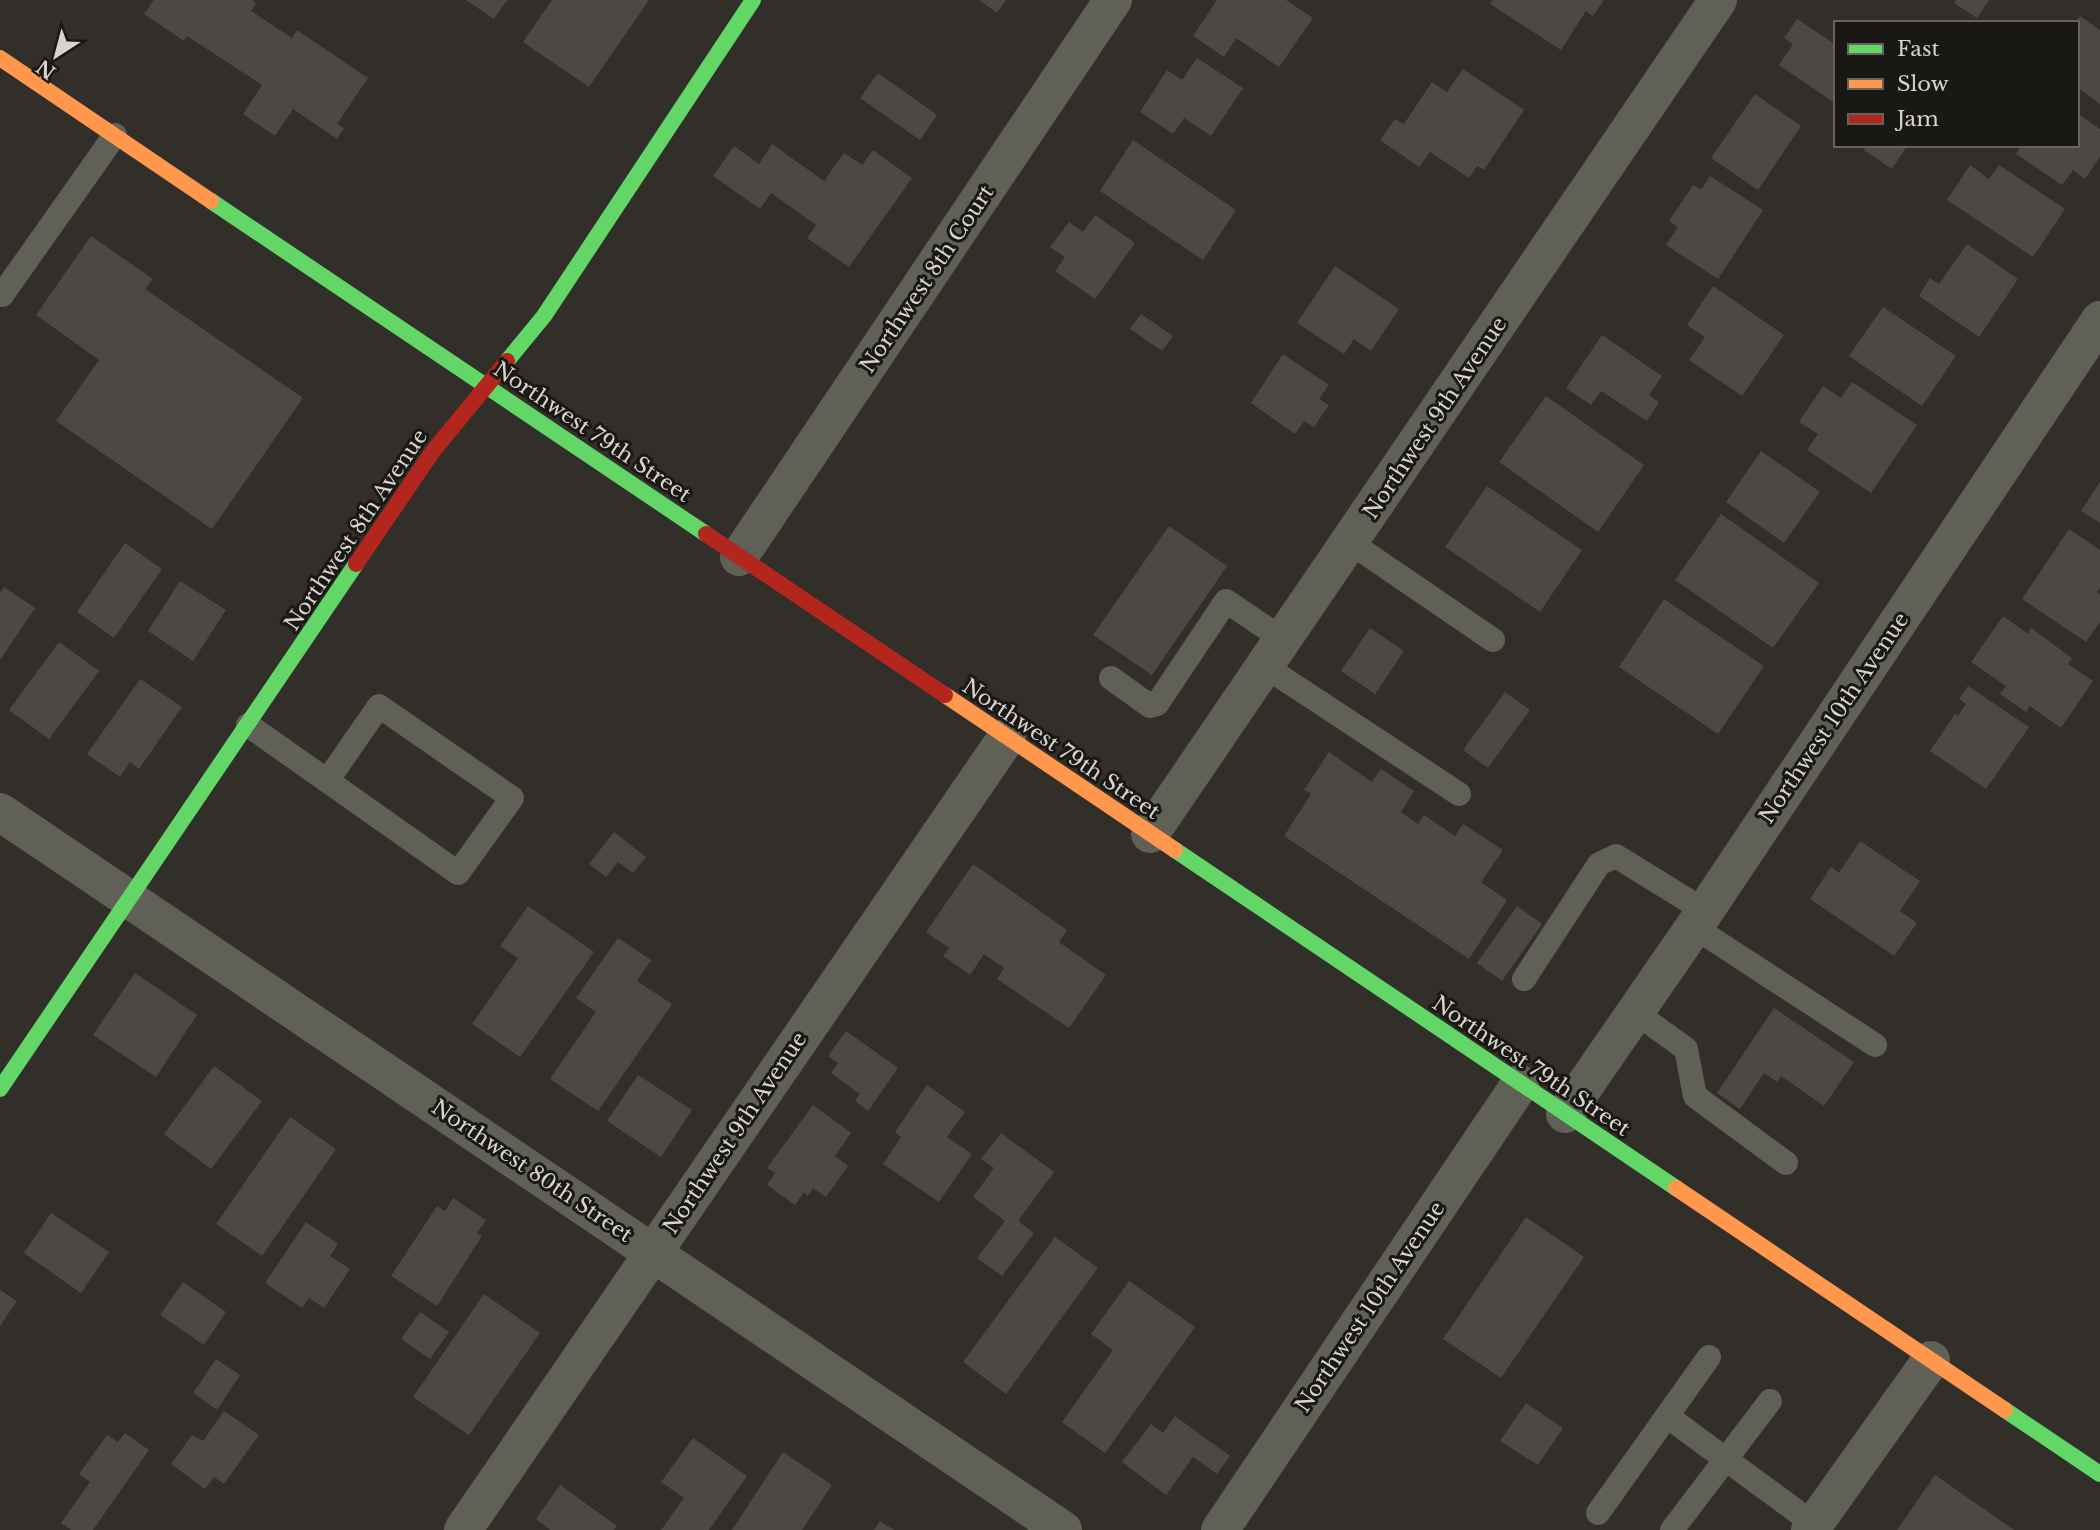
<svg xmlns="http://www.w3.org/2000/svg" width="2100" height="1530" font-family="'Libre Baskerville',serif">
<rect width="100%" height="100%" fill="#322e2a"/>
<g fill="#4c4845">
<polygon points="154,0 252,0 256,3 251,11 292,38 297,30 368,78 337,124 344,128 337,139 293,109 275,136 243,114 262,85 187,36 184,41 144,14"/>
<polygon points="466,0 507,0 494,19"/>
<polygon points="552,0 649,0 589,87 523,42"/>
<polygon points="979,0 1006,0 997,13"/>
<polygon points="1217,0 1286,0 1313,18 1279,67 1236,38 1224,57 1193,36"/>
<polygon points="1493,0 1604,0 1593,16 1586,11 1561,50 1490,4"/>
<polygon points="1956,0 1989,0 1977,18 1954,3"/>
<polygon points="2080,16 2100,30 2100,104 2077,87 2079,60 2075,23"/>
<polygon points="1797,19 1836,45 1836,104 1779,65 1793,44 1784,38"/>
<polygon points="1197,58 1243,88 1211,136 1184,118 1173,134 1140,112 1167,70 1182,80"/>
<polygon points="1463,69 1524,110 1484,170 1477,166 1469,178 1430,152 1419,167 1380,140 1395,119 1404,124 1432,82 1447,92"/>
<polygon points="878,73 937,115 920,140 860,98"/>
<polygon points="1755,94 1801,126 1758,190 1711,158"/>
<polygon points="2077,113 2100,129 2100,157 2085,179 2073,170 2062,185 2016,154 2021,145 2077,145"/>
<polygon points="1133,140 1236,210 1203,260 1100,191"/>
<polygon points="772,144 824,181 844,153 862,165 873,150 912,178 849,267 807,238 816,225 771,193 760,209 713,176 734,146 759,164"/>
<polygon points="1867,145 1906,145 1907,146 1892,169 1864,150"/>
<polygon points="1970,165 1989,179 1999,165 2065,209 2033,257 1947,200"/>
<polygon points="1710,176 1763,210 1718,279 1666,245 1678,227 1669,221 1693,185 1701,190"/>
<polygon points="1095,215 1135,243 1095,299 1055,271 1065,257 1050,247 1069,222 1083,232"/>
<polygon points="91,236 153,279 145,289 303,398 212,529 56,421 99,360 36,315"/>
<polygon points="1967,244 2018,279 1979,337 1919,296 1930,278 1939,284"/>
<polygon points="1335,266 1399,309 1371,351 1354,339 1344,354 1297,323"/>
<polygon points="1713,286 1784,335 1742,396 1689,360 1705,337 1687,325"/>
<polygon points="1883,307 1956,356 1922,406 1849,356"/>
<polygon points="1141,314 1173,336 1162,351 1130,329"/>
<polygon points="1602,335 1662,376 1649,395 1659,402 1647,421 1601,391 1591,405 1566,388"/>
<polygon points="1283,354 1329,385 1319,399 1329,405 1314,427 1304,421 1295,434 1251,403"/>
<polygon points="1852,382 1917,425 1871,493 1807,450 1818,434 1799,422 1823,386 1841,398"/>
<polygon points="1546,396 1644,465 1598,532 1499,462"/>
<polygon points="1761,451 1820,492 1784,543 1726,502"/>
<polygon points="2100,482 2100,523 2081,511"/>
<polygon points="1487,486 1582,550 1540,612 1445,547"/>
<polygon points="1721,514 1819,583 1773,648 1675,580"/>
<polygon points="1169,526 1227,566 1152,675 1093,635"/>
<polygon points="2069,529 2100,550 2100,588 2097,592 2100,594 2100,622 2086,642 2022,599"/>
<polygon points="125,543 162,569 114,638 77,612"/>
<polygon points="180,581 226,610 193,661 148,631"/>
<polygon points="4,587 35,608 0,660 0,593"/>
<polygon points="1664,599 1764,666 1718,734 1619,667"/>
<polygon points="2003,616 2028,634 2031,628 2072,658 2068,664 2093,681 2061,728 2030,706 2026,712 2000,694 2006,686 1971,662"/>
<polygon points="1370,628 1404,651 1375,694 1341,671"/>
<polygon points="59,642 99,671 49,739 9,710"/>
<polygon points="140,679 182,707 139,769 130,762 120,777 87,754"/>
<polygon points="1968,686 2029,727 1986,789 1930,751 1955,714 1958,716 1966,704 1959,699"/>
<polygon points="1505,692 1530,710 1488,768 1463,750"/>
<polygon points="1329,752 1372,782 1381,769 1414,791 1401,812 1418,824 1424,815 1455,836 1463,824 1503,850 1481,882 1507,900 1469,959 1284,836 1311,794 1304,790"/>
<polygon points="614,832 646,857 633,873 618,862 606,877 589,864"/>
<polygon points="1860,841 1920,881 1900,911 1917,923 1894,956 1810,899 1831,867 1839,873"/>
<polygon points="973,864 1067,930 1059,942 1106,975 1069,1028 997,979 1004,968 984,954 970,975 943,956 949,948 926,932"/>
<polygon points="528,906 594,952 520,1057 472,1024 518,958 500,946"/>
<polygon points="1517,906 1542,924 1502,981 1477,963"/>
<polygon points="618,938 651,960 637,981 672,1004 598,1111 550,1079 596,1012 576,998"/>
<polygon points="135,973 197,1015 156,1077 93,1035"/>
<polygon points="1774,1008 1854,1062 1824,1106 1781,1076 1777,1082 1764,1073 1740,1109 1717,1093"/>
<polygon points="846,1031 898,1068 868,1111 855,1101 860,1094 831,1073 838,1063 828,1056"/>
<polygon points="214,1066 262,1101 211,1169 164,1134"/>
<polygon points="638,1075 692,1110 661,1157 607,1121"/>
<polygon points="927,1085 965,1112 947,1137 972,1154 939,1202 883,1164 901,1137 895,1132"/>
<polygon points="813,1105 851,1133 835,1156 848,1166 826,1197 813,1188 808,1196 804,1192 795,1205 767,1185 775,1173 767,1168"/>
<polygon points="290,1117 336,1149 262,1256 216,1224"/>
<polygon points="1001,1133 1054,1172 1018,1221 1034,1233 1002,1276 977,1258 1005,1221 973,1197 994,1168 981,1159"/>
<polygon points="453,1198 486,1220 477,1233 482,1236 437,1306 391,1276 437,1206 445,1211"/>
<polygon points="51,1213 109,1252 81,1293 24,1253"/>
<polygon points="1526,1217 1584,1257 1501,1378 1443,1339"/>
<polygon points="306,1222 338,1244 330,1256 350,1269 324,1308 309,1298 302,1308 265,1283"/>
<polygon points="1055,1237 1098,1268 1006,1394 963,1362"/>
<polygon points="1129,1281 1195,1327 1105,1453 1062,1422 1113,1350 1091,1334"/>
<polygon points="183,1282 226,1312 204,1345 160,1315"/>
<polygon points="0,1290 17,1301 0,1326"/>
<polygon points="484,1294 540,1333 469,1435 413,1397"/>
<polygon points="420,1312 449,1332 430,1359 401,1339"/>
<polygon points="216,1359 240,1375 217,1410 193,1393"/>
<polygon points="1526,1403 1563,1428 1538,1465 1500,1441"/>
<polygon points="224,1411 259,1435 224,1484 214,1477 205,1489 171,1464 192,1435 203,1441"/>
<polygon points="1175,1416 1230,1456 1217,1474 1193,1457 1166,1495 1122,1462 1151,1424 1163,1433"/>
<polygon points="125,1433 149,1450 93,1530 71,1530 61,1523 90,1482 79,1474 107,1435 118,1442"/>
<polygon points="693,1438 747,1476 709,1530 661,1530 684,1498 661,1482"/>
<polygon points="783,1452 832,1485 802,1530 732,1530"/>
<polygon points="1935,1475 2014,1530 1897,1530"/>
<polygon points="560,1485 617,1526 614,1530 550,1530 536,1519"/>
<polygon points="880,1521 894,1530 874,1530"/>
</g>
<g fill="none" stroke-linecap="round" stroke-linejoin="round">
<g stroke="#616056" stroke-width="24">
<polyline points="2,295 115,135"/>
<polyline points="1351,543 1493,640"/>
<polyline points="1266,667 1459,794"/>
<polyline points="1111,678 1150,706 1157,704 1226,601 1284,640"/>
<polyline points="248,725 458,873 512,798 379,706 327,781"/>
<polyline points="1694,927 1875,1045"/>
<polyline points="1524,979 1599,864 1616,856 1705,911"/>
<polyline points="1635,1012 1686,1049 1695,1096 1786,1163"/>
<polyline points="1667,1416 1814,1524"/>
<polyline points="1598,1513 1709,1357"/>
<polyline points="1672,1530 1770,1401"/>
</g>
<g stroke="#616056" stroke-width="38">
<polyline points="739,557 1113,0"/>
<polyline points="0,812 1063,1530"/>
<polyline points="1150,834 1718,0"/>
<polyline points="1565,1114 1705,911 2100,320"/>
<polyline points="463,1530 1007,737"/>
<polyline points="1220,1530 1520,1084"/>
<polyline points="1810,1530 1931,1360"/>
</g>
<g stroke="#63d668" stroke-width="16">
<polyline points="211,201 706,534"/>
<polyline points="507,361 544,316 753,0"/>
<polyline points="1175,850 1676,1188"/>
<polyline points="0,1089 356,564"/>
<polyline points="2005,1410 2100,1474"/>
</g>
<g stroke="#ff974d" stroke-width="16">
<polyline points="0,58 211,201"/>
<polyline points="945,695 1175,850"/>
<polyline points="1676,1188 2005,1410"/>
</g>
<g stroke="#b3261e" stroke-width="16">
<polyline points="706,534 945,695"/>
<polyline points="356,564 433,451 507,361"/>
</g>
</g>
<g text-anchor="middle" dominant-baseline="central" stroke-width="6" stroke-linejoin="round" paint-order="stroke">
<g font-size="21" fill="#d7d3ce" stroke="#1a1814">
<text transform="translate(927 279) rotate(-56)">Northwest 8th Court</text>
<text transform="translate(1435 418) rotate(-56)">Northwest 9th Avenue</text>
<text transform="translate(592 432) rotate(34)">Northwest 79th Street</text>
<text transform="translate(356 530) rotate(-56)">Northwest 8th Avenue</text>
<text transform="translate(1834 718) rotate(-56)">Northwest 10th Avenue</text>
<text transform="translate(1061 749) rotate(34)">Northwest 79th Street</text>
<text transform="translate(1531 1066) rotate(34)">Northwest 79th Street</text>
<text transform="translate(735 1133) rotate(-56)">Northwest 9th Avenue</text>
<text transform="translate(532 1171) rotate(34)">Northwest 80th Street</text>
<text transform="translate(1370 1307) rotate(-56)">Northwest 10th Avenue</text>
</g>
</g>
<rect x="1834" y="21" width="245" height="126" fill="#1a1814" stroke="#66635e" stroke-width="2"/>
<rect x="1848" y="44" width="35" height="10" fill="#63d668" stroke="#66635e" stroke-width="2"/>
<text x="1897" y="56" font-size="21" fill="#d7d3ce">Fast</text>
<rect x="1848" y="79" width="35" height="10" fill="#ff974d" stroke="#66635e" stroke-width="2"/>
<text x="1897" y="91" font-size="21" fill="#d7d3ce">Slow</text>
<rect x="1848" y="114" width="35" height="10" fill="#b3261e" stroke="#66635e" stroke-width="2"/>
<text x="1897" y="126" font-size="21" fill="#d7d3ce">Jam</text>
<g transform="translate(56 56) rotate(216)" stroke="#1a1814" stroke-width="5" paint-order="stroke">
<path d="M0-5L12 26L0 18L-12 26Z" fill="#d7d3ce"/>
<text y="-10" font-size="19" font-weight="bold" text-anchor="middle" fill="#d7d3ce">N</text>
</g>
</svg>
